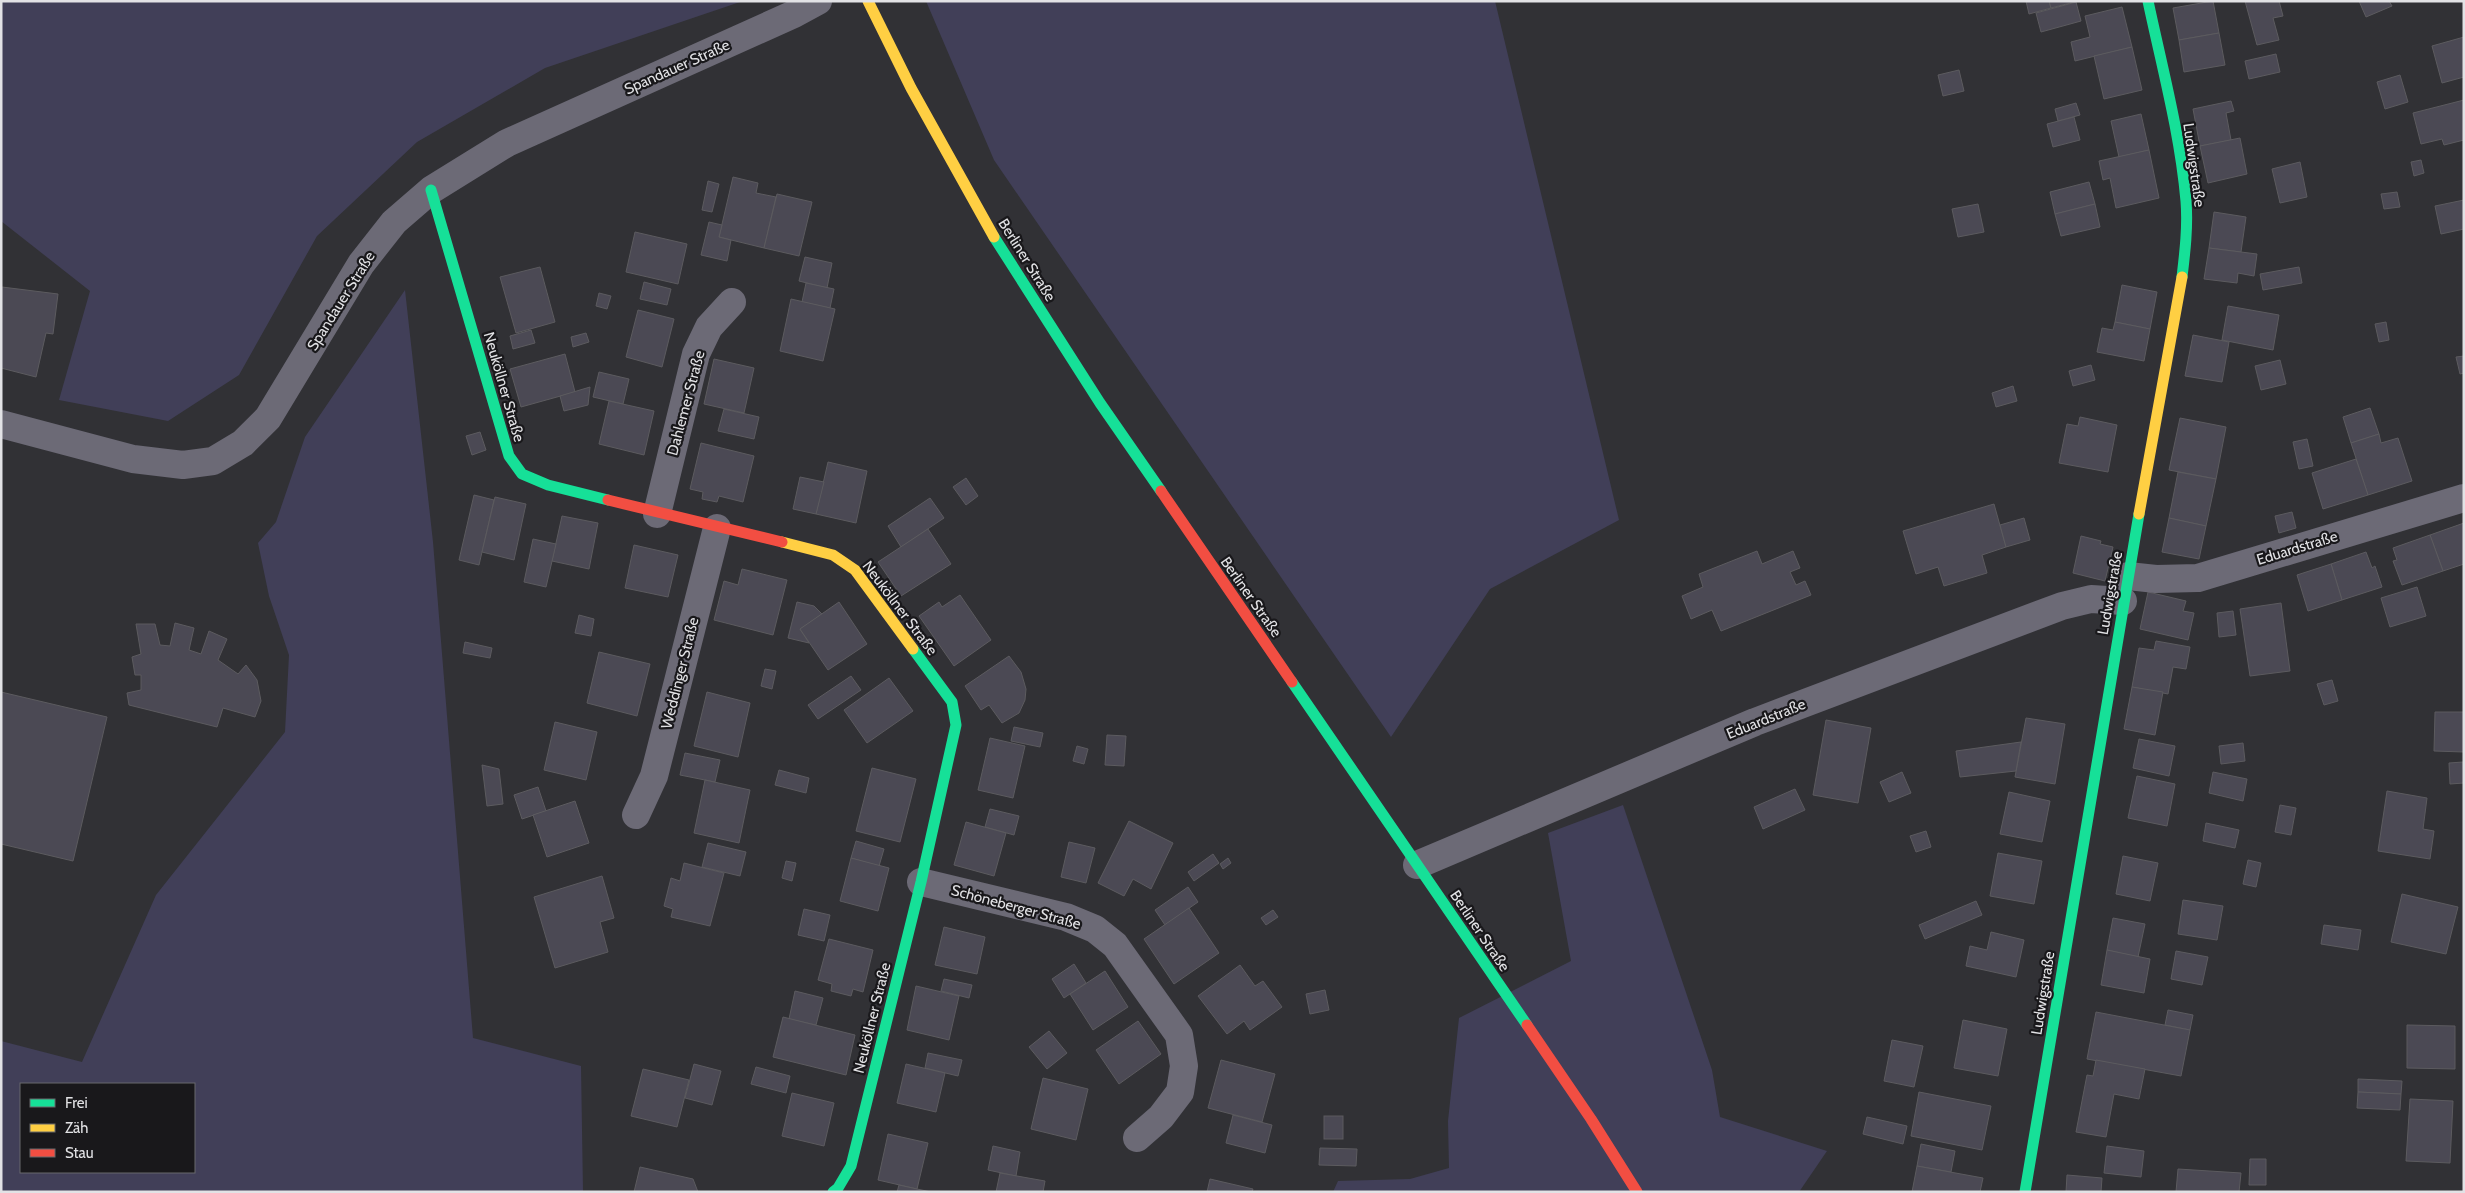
<svg xmlns="http://www.w3.org/2000/svg" width="2465" height="1193" font-family="Cabin,sans-serif">
<rect width="100%" height="100%" fill="#313135"/>
<g fill="#413f58" fill-rule="evenodd">
<polygon points="1,1 743,1 545,68 417,142 317,236 239,375 168,421 59,400 90,291 1,221"/>
<polygon points="926,1 1495,1 1619,520 1490,589 1391,737 994,160"/>
<path d="M405,290L433,542L473,1038L581,1066L583,1192H1V1041L82,1062L156,895L285,732L289,655L269,596L258,543L276,522L305,437ZM21,1084H194V1172H21Z"/>
<polygon points="1623,805 1712,1070 1720,1117 1827,1151 1799,1192 1333,1192 1338,1181 1410,1179 1449,1168 1448,1121 1459,1018 1571,961 1548,833"/>
</g>
<g fill="#4b4954" stroke="#5c5b5f">
<polygon points="2026,1 2049,1 2051,8 2029,14"/>
<polygon points="2049,1 2078,1 2051,8"/>
<polygon points="2213,1 2219,33 2179,40 2173,8"/>
<polygon points="2245,1 2279,1 2283,16 2273,18 2279,40 2257,45"/>
<polygon points="2359,1 2389,1 2392,6 2366,17"/>
<polygon points="2076,2 2081,21 2041,32 2036,13"/>
<polygon points="2122,7 2132,47 2075,61 2071,42 2090,37 2085,16"/>
<polygon points="2219,33 2225,65 2184,72 2179,40"/>
<polygon points="2464,37 2464,77 2442,83 2432,46"/>
<polygon points="2132,47 2142,90 2104,99 2094,56"/>
<polygon points="2276,54 2280,72 2249,79 2245,61"/>
<polygon points="1959,70 1964,91 1943,96 1938,75"/>
<polygon points="2400,75 2408,102 2385,109 2377,82"/>
<polygon points="2464,100 2464,140 2444,145 2442,139 2421,144 2413,113"/>
<polygon points="2231,101 2234,111 2226,113 2231,140 2200,146 2193,109"/>
<polygon points="2076,103 2080,115 2058,121 2055,109"/>
<polygon points="2141,114 2149,150 2119,157 2111,121"/>
<polygon points="2074,117 2080,140 2053,147 2047,124"/>
<polygon points="2240,138 2247,174 2208,183 2200,146"/>
<polygon points="2149,150 2159,198 2116,208 2110,178 2103,180 2099,161"/>
<polygon points="2421,160 2424,173 2414,176 2411,162"/>
<polygon points="2300,162 2307,197 2280,203 2272,169"/>
<polygon points="733,177 758,183 756,193 776,197 764,248 719,237"/>
<polygon points="708,181 719,184 712,212 702,210"/>
<polygon points="2089,182 2095,204 2055,214 2050,192"/>
<polygon points="2397,192 2400,207 2384,209 2381,194"/>
<polygon points="777,194 812,202 799,256 764,248"/>
<polygon points="2464,200 2464,229 2441,234 2435,206"/>
<polygon points="1978,204 1984,232 1958,237 1952,209"/>
<polygon points="2095,204 2100,227 2061,236 2055,214"/>
<polygon points="2214,212 2246,217 2241,252 2209,248"/>
<polygon points="709,222 722,225 719,237 731,240 727,261 701,255"/>
<polygon points="635,232 687,244 678,284 626,272"/>
<polygon points="2209,248 2257,254 2254,276 2238,273 2237,283 2204,279"/>
<polygon points="805,257 832,263 827,288 799,281"/>
<polygon points="540,267 555,322 516,333 500,277"/>
<polygon points="2299,267 2302,283 2263,290 2260,274"/>
<polygon points="644,282 671,289 667,305 640,299"/>
<polygon points="806,283 834,289 830,308 802,302"/>
<polygon points="2122,285 2157,292 2150,329 2115,322"/>
<polygon points="2,287 58,294 53,334 46,333 36,377 1,368"/>
<polygon points="599,293 611,296 607,309 596,306"/>
<polygon points="791,299 835,309 823,361 780,351"/>
<polygon points="2228,306 2279,315 2273,350 2222,340"/>
<polygon points="638,310 674,319 662,367 626,357"/>
<polygon points="2115,322 2150,329 2144,361 2097,352 2102,328 2113,330"/>
<polygon points="2386,322 2389,340 2379,342 2375,324"/>
<polygon points="531,330 535,343 513,349 510,336"/>
<polygon points="586,333 589,342 573,347 571,337"/>
<polygon points="2193,335 2229,342 2222,382 2185,376"/>
<polygon points="565,354 575,392 521,407 510,369"/>
<polygon points="2464,356 2464,373 2460,374 2456,357"/>
<polygon points="714,359 754,368 744,413 704,404"/>
<polygon points="2280,360 2286,384 2261,390 2255,366"/>
<polygon points="2091,365 2095,380 2073,386 2069,371"/>
<polygon points="599,372 629,379 623,404 593,397"/>
<polygon points="2013,386 2017,401 1996,407 1992,393"/>
<polygon points="590,387 588,405 564,411 560,396"/>
<polygon points="609,401 654,411 644,455 599,444"/>
<polygon points="2370,408 2379,434 2351,443 2343,417"/>
<polygon points="724,409 759,417 754,439 718,431"/>
<polygon points="2080,417 2117,425 2108,472 2059,463 2067,424 2078,426"/>
<polygon points="2180,418 2226,427 2216,479 2169,470"/>
<polygon points="480,432 486,450 472,455 466,436"/>
<polygon points="2379,434 2381,443 2398,438 2412,481 2368,495 2351,443"/>
<polygon points="2307,439 2313,466 2299,469 2293,442"/>
<polygon points="701,443 754,456 743,502 719,496 717,502 702,499 703,492 690,489"/>
<polygon points="2356,459 2368,495 2323,509 2312,473"/>
<polygon points="828,462 867,471 856,523 816,514"/>
<polygon points="2178,472 2216,479 2206,526 2169,518"/>
<polygon points="800,477 824,482 816,514 793,509"/>
<polygon points="966,478 978,496 966,505 953,487"/>
<polygon points="474,495 494,500 479,565 459,560"/>
<polygon points="495,497 526,504 514,560 482,552"/>
<polygon points="930,498 944,518 901,547 888,526"/>
<polygon points="1994,504 2006,547 1982,555 1987,573 1944,586 1938,567 1916,574 1903,531"/>
<polygon points="2292,512 2296,528 2279,533 2275,516"/>
<polygon points="562,516 598,523 589,569 552,561"/>
<polygon points="2024,518 2030,540 2006,547 2000,525"/>
<polygon points="2169,518 2206,526 2199,559 2162,552"/>
<polygon points="2464,523 2464,564 2443,571 2430,535"/>
<polygon points="928,529 951,564 901,596 878,562"/>
<polygon points="2430,535 2443,571 2402,585 2393,561 2397,560 2393,548"/>
<polygon points="2081,536 2101,541 2100,544 2113,547 2105,581 2073,573"/>
<polygon points="533,539 556,544 546,587 524,582"/>
<polygon points="634,545 678,555 668,597 625,588"/>
<polygon points="1757,551 1762,564 1793,551 1800,568 1790,572 1796,585 1805,581 1811,595 1721,631 1712,610 1691,619 1682,596 1703,587 1699,574"/>
<polygon points="2366,552 2372,568 2375,566 2382,587 2342,600 2331,564"/>
<polygon points="2331,564 2342,600 2308,611 2297,575"/>
<polygon points="742,569 787,580 773,635 714,620 724,581 738,585"/>
<polygon points="2417,587 2426,616 2390,627 2381,598"/>
<polygon points="2148,592 2186,601 2183,611 2194,613 2188,640 2140,629"/>
<polygon points="960,595 991,640 954,666 919,616 939,602 942,607"/>
<polygon points="797,602 814,606 822,614 800,629 809,643 788,638"/>
<polygon points="839,602 867,644 828,670 800,629"/>
<polygon points="2281,603 2290,671 2250,676 2240,609"/>
<polygon points="2233,611 2236,635 2219,637 2217,613"/>
<polygon points="579,615 594,619 591,636 575,633"/>
<polygon points="175,623 194,628 189,650 201,654 209,631 227,639 218,660 238,674 246,665 257,680 261,701 255,717 223,708 217,727 129,705 127,693 141,690 141,675 135,675 132,657 141,654 136,624 155,624 160,645 170,646"/>
<polygon points="2156,641 2190,647 2186,669 2173,667 2168,694 2132,687 2139,648 2154,650"/>
<polygon points="465,642 492,648 490,658 463,653"/>
<polygon points="599,652 650,664 637,716 587,703"/>
<polygon points="1009,656 1021,672 1026,689 1025,700 1019,713 1002,723 989,705 981,710 965,686"/>
<polygon points="765,669 776,671 772,689 761,686"/>
<polygon points="851,676 861,690 818,719 808,705"/>
<polygon points="889,678 913,711 867,743 844,710"/>
<polygon points="2332,680 2338,701 2324,705 2317,684"/>
<polygon points="2132,687 2163,692 2155,735 2124,729"/>
<polygon points="1,692 107,717 73,861 1,844"/>
<polygon points="707,692 750,703 738,757 694,746"/>
<polygon points="2435,712 2464,712 2464,752 2434,751"/>
<polygon points="2026,718 2065,724 2055,784 2015,777"/>
<polygon points="1826,720 1871,728 1858,803 1813,795"/>
<polygon points="555,722 597,732 586,780 544,770"/>
<polygon points="1014,727 1043,733 1040,747 1011,741"/>
<polygon points="1107,735 1126,736 1124,766 1105,765"/>
<polygon points="990,738 1025,746 1013,798 978,790"/>
<polygon points="2139,739 2175,746 2169,776 2133,768"/>
<polygon points="2021,742 2016,771 1960,777 1956,751"/>
<polygon points="2243,743 2245,761 2221,764 2219,746"/>
<polygon points="1077,746 1088,749 1084,764 1073,761"/>
<polygon points="685,753 720,760 715,782 680,775"/>
<polygon points="2463,762 2464,783 2450,784 2449,763"/>
<polygon points="482,765 499,769 503,804 487,806"/>
<polygon points="872,768 916,779 900,842 856,831"/>
<polygon points="779,770 809,778 806,793 775,785"/>
<polygon points="1902,772 1911,793 1889,802 1880,782"/>
<polygon points="2213,772 2247,779 2243,801 2209,793"/>
<polygon points="2137,776 2175,784 2167,826 2128,818"/>
<polygon points="705,780 750,790 739,843 694,833"/>
<polygon points="538,787 546,811 522,819 514,795"/>
<polygon points="1795,789 1805,810 1763,829 1754,807"/>
<polygon points="2387,791 2427,798 2423,829 2434,831 2430,859 2378,851"/>
<polygon points="2009,792 2050,801 2042,842 2000,834"/>
<polygon points="575,801 589,843 547,857 533,815"/>
<polygon points="2280,805 2296,808 2291,835 2275,832"/>
<polygon points="990,809 1019,816 1014,835 985,827"/>
<polygon points="1129,821 1173,843 1151,889 1133,879 1124,896 1098,883"/>
<polygon points="966,822 1006,833 994,876 954,865"/>
<polygon points="2206,823 2239,830 2235,848 2203,841"/>
<polygon points="1926,831 1931,847 1916,852 1910,836"/>
<polygon points="856,841 884,849 879,866 851,858"/>
<polygon points="1069,842 1095,848 1086,883 1061,877"/>
<polygon points="708,843 746,852 740,876 702,867"/>
<polygon points="1998,853 2042,861 2034,904 1990,896"/>
<polygon points="1213,854 1219,863 1194,881 1188,872"/>
<polygon points="2123,856 2158,863 2150,901 2116,894"/>
<polygon points="851,858 889,868 878,911 840,901"/>
<polygon points="1228,858 1231,863 1223,869 1220,864"/>
<polygon points="2248,860 2261,863 2256,887 2243,884"/>
<polygon points="786,861 796,863 792,881 782,878"/>
<polygon points="684,863 724,873 710,926 671,917 673,909 664,906 671,878 680,881"/>
<polygon points="602,876 614,918 600,922 608,952 555,968 534,897"/>
<polygon points="1188,887 1198,902 1165,925 1155,910"/>
<polygon points="2402,894 2458,907 2446,954 2391,942"/>
<polygon points="2183,900 2223,906 2217,940 2178,934"/>
<polygon points="1976,901 1982,915 1925,939 1919,925"/>
<polygon points="1189,908 1219,953 1174,984 1144,939"/>
<polygon points="804,909 830,915 824,941 798,935"/>
<polygon points="1273,910 1278,917 1266,925 1261,918"/>
<polygon points="2113,918 2145,924 2138,957 2107,950"/>
<polygon points="2324,925 2361,930 2358,950 2321,944"/>
<polygon points="944,927 985,937 977,974 935,965"/>
<polygon points="1991,932 2024,940 2016,977 1966,966 1970,946 1987,950"/>
<polygon points="829,939 873,950 863,992 853,989 851,996 831,991 832,984 818,980"/>
<polygon points="2107,950 2150,959 2144,993 2101,985"/>
<polygon points="2176,951 2208,957 2202,985 2171,979"/>
<polygon points="1074,964 1086,983 1064,998 1052,979"/>
<polygon points="1240,965 1255,986 1263,981 1282,1007 1250,1030 1244,1021 1227,1034 1198,996"/>
<polygon points="1105,971 1128,1007 1093,1030 1070,994"/>
<polygon points="944,979 972,985 969,998 941,991"/>
<polygon points="916,986 959,996 949,1040 907,1030"/>
<polygon points="1325,990 1329,1010 1310,1014 1306,994"/>
<polygon points="795,991 823,998 816,1025 789,1019"/>
<polygon points="2168,1010 2193,1015 2190,1030 2165,1025"/>
<polygon points="2096,1012 2190,1030 2181,1076 2087,1059"/>
<polygon points="783,1017 855,1035 846,1075 773,1057"/>
<polygon points="1963,1020 2007,1029 1998,1076 1954,1068"/>
<polygon points="1138,1021 1161,1054 1119,1084 1096,1050"/>
<polygon points="2407,1025 2455,1026 2455,1069 2407,1068"/>
<polygon points="1049,1031 1067,1053 1047,1069 1029,1047"/>
<polygon points="1892,1040 1923,1046 1914,1087 1884,1081"/>
<polygon points="928,1053 962,1060 958,1076 925,1068"/>
<polygon points="1221,1060 1275,1074 1262,1122 1208,1108"/>
<polygon points="2096,1060 2145,1069 2139,1099 2114,1094 2106,1137 2076,1132 2087,1075 2093,1076"/>
<polygon points="694,1064 721,1071 712,1105 685,1098"/>
<polygon points="906,1064 945,1073 936,1112 897,1103"/>
<polygon points="756,1067 790,1076 786,1093 751,1084"/>
<polygon points="643,1069 689,1080 677,1127 631,1116"/>
<polygon points="1043,1078 1088,1089 1076,1140 1031,1129"/>
<polygon points="2358,1079 2402,1081 2401,1094 2358,1092"/>
<polygon points="1919,1092 1991,1106 1982,1150 1911,1136"/>
<polygon points="2358,1092 2401,1094 2400,1110 2357,1108"/>
<polygon points="792,1093 834,1103 824,1146 782,1136"/>
<polygon points="2410,1099 2453,1101 2450,1163 2406,1161"/>
<polygon points="1233,1115 1272,1125 1265,1153 1226,1143"/>
<rect x="1324" y="1116" width="19" height="23"/>
<polygon points="1867,1117 1907,1126 1903,1144 1863,1134"/>
<polygon points="888,1134 928,1143 917,1189 878,1180"/>
<polygon points="1921,1144 1955,1151 1951,1172 1917,1166"/>
<polygon points="993,1146 1020,1152 1016,1176 988,1170"/>
<polygon points="2107,1146 2144,1151 2141,1177 2104,1173"/>
<polygon points="1320,1148 1357,1149 1356,1166 1319,1165"/>
<polygon points="2250,1159 2266,1159 2266,1185 2249,1185"/>
<polygon points="1917,1166 1983,1178 1980,1192 1912,1192"/>
<polygon points="640,1167 693,1179 698,1192 634,1192"/>
<polygon points="2178,1169 2241,1173 2239,1192 2176,1192"/>
<polygon points="1000,1173 1045,1181 1043,1192 996,1192"/>
<polygon points="2067,1175 2102,1178 2101,1192 2066,1192"/>
<polygon points="1210,1179 1253,1189 1252,1192 1207,1192"/>
<polygon points="899,1185 917,1189 931,1192 897,1192"/>
</g>
<g fill="none" stroke-linecap="round" stroke-linejoin="round">
<g stroke="#6c6a76" stroke-width="28">
<polyline points="1,424 133,459 183,465 213,461 243,443 268,418 361,264 394,222 431,190 507,143 794,14 818,1"/>
<polyline points="657,514 696,354 709,327 732,302"/>
<polyline points="2128,576 2156,579 2198,578 2464,498"/>
<polyline points="636,815 654,776 717,528"/>
<polyline points="1417,865 1755,722 2062,606 2091,599 2123,601"/>
<polyline points="921,882 1066,917 1095,929 1115,945 1179,1035 1184,1066 1180,1092 1161,1117 1137,1138"/>
</g>
<g stroke="#16e098" stroke-width="11">
<path d="M2148,1C2162,67 2180,133 2186,201C2188,226 2185,252 2182,277"/>
<polyline points="431,190 509,456 522,474 548,485 608,500"/>
<polyline points="994,237 1100,403 1161,491"/>
<polyline points="1292,682 1527,1025"/>
<polyline points="833,1192 838,1188 851,1166 921,882 956,725 952,702 913,649"/>
<polyline points="2025,1192 2139,514"/>
</g>
<g stroke="#ffcf43" stroke-width="11">
<polyline points="868,1 911,88 994,237"/>
<polyline points="2139,514 2182,277"/>
<polyline points="782,542 833,555 855,570 913,649"/>
</g>
<g stroke="#f24e42" stroke-width="11">
<polyline points="1161,491 1292,682"/>
<polyline points="608,500 782,542"/>
<polyline points="1527,1025 1591,1119 1637,1192"/>
</g>
</g>
<g text-anchor="middle" dominant-baseline="central" stroke-width="4.5" stroke-linejoin="round" paint-order="stroke">
<g font-size="15" fill="#e2e2e5" stroke="#19181b">
<text transform="translate(677 67) rotate(-24)">Spandauer Straße</text>
<text transform="translate(2194 165) rotate(82)">Ludwigstraße</text>
<text transform="translate(1027 260) rotate(58)">Berliner Straße</text>
<text transform="translate(341 301) rotate(-58)">Spandauer Straße</text>
<text transform="translate(504 387) rotate(74)">Neuköllner Straße</text>
<text transform="translate(686 403) rotate(-75)">Dahlemer Straße</text>
<text transform="translate(2297 548) rotate(-17)">Eduardstraße</text>
<text transform="translate(2110 593) rotate(-80)">Ludwigstraße</text>
<text transform="translate(1251 597) rotate(55)">Berliner Straße</text>
<text transform="translate(900 608) rotate(53)">Neuköllner Straße</text>
<text transform="translate(680 673) rotate(-76)">Weddinger Straße</text>
<text transform="translate(1766 719) rotate(-22)">Eduardstraße</text>
<text transform="translate(1016 907) rotate(15)">Schöneberger Straße</text>
<text transform="translate(1480 931) rotate(56)">Berliner Straße</text>
<text transform="translate(2043 993) rotate(-81)">Ludwigstraße</text>
<text transform="translate(872 1018) rotate(-76)">Neuköllner Straße</text>
</g>
</g>
<rect width="2465" height="1193" fill="none" stroke="#e2e2e5" stroke-width="5"/>
<rect x="20" y="1083" width="175" height="90" fill="#19181b" stroke="#69696c"/>
<rect x="30" y="1099" width="25" height="8" fill="#16e098" stroke="#69696c"/>
<text x="65" y="1108" font-size="15" fill="#e2e2e5">Frei</text>
<rect x="30" y="1124" width="25" height="8" fill="#ffcf43" stroke="#69696c"/>
<text x="65" y="1133" font-size="15" fill="#e2e2e5">Zäh</text>
<rect x="30" y="1149" width="25" height="8" fill="#f24e42" stroke="#69696c"/>
<text x="65" y="1158" font-size="15" fill="#e2e2e5">Stau</text>
</svg>
